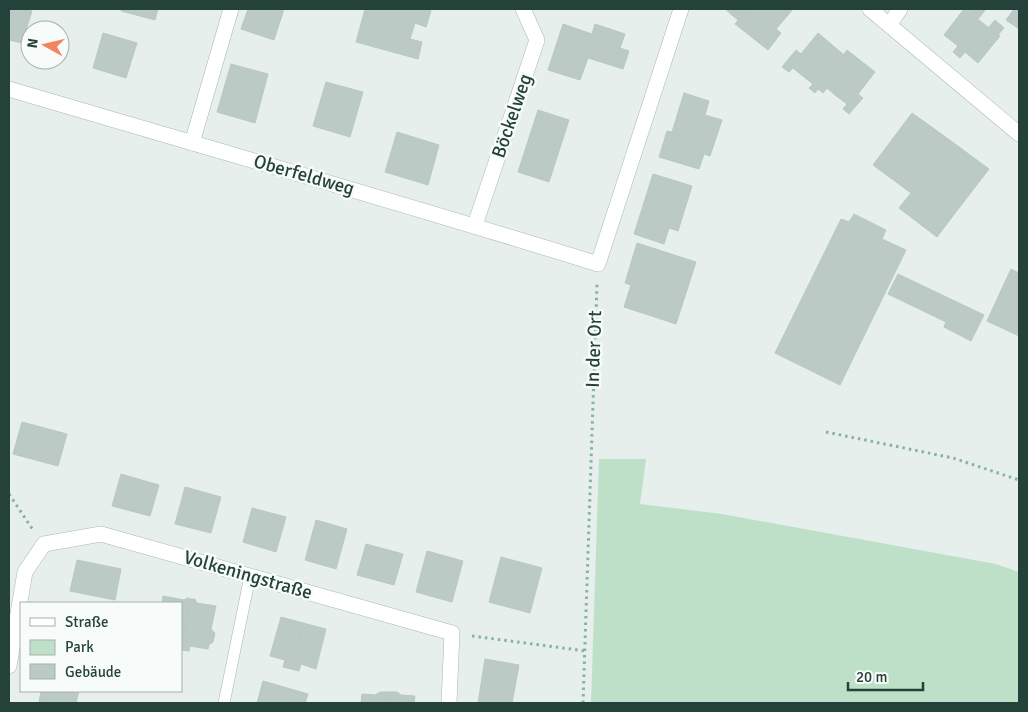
<svg xmlns="http://www.w3.org/2000/svg" width="1028" height="712" font-family="Signika,sans-serif">
<rect width="100%" height="100%" fill="#e6efeb"/>
<polygon fill="#bfe0c8" points="599,459 646,459 640,504 722,514 996,564 1019,572 1019,703 591,703"/>
<g fill="#bbcac4" stroke="#b8c9c2">
<polygon points="9,9 24,9 32,11 22,43 9,40"/>
<polygon points="122,9 158,9 155,20 121,11"/>
<polygon points="248,9 284,9 274,40 241,29"/>
<polygon points="365,9 425,9 431,11 426,27 415,23 410,39 422,42 418,59 356,42"/>
<polygon points="725,9 747,9 738,20"/>
<polygon points="747,9 793,9 776,29 781,33 768,50 735,24"/>
<polygon points="964,9 1000,36 978,63 965,52 960,58 953,52 958,46 944,35"/>
<polygon points="966,9 986,9 978,19"/>
<polygon points="1014,9 1019,11 1019,29 1006,20"/>
<polygon points="995,20 1004,28 998,35 989,27"/>
<polygon points="563,24 592,34 595,24 625,34 620,48 629,51 623,69 588,58 580,80 548,70"/>
<polygon points="103,33 137,43 126,78 93,68"/>
<polygon points="818,33 831,44 804,77 793,68 789,72 782,67 796,50 801,54"/>
<polygon points="831,44 844,55 815,93 809,88 813,84 804,77"/>
<polygon points="847,50 861,61 835,95 827,88 823,93 818,89"/>
<polygon points="861,61 875,72 858,94 863,98 849,114 843,109 847,104 835,95"/>
<polygon points="231,64 268,74 255,123 217,112"/>
<polygon points="326,82 363,92 350,137 313,126"/>
<polygon points="684,93 709,101 705,115 722,120 710,156 704,154 699,169 659,157 667,131 672,132"/>
<polygon points="538,110 569,120 549,182 518,172"/>
<polygon points="912,113 951,141 911,193 873,165"/>
<polygon points="397,132 439,145 428,185 385,172"/>
<polygon points="951,141 989,169 949,221 911,193"/>
<polygon points="653,174 692,186 678,231 669,228 664,244 634,234"/>
<polygon points="911,193 949,221 937,237 899,208"/>
<polygon points="854,214 886,230 882,239 906,250 840,385 775,353 841,219 849,222"/>
<polygon points="637,243 696,262 676,324 624,307 631,285 625,283"/>
<polygon points="1011,269 1019,273 1019,336 987,321"/>
<polygon points="898,274 984,315 971,341 944,327 946,322 888,294"/>
<polygon points="22,422 67,434 58,466 13,454"/>
<polygon points="121,474 159,485 150,516 112,506"/>
<polygon points="185,487 221,497 211,533 175,524"/>
<polygon points="252,508 286,517 276,552 243,542"/>
<polygon points="316,520 347,529 336,569 305,560"/>
<polygon points="366,544 403,554 394,585 357,575"/>
<polygon points="427,551 463,561 452,602 416,592"/>
<polygon points="501,557 542,568 530,613 489,602"/>
<polygon points="77,560 121,569 115,600 70,591"/>
<polygon points="163,596 184,600 187,598 191,599 181,650 181,603 162,603"/>
<polygon points="191,599 195,599 197,603 216,606 211,629 215,633 213,642 209,645 208,649 190,646 189,651 181,650"/>
<polygon points="281,617 303,623 291,669 283,667 285,660 270,656"/>
<polygon points="303,623 326,629 316,669 301,664 299,671 291,669"/>
<polygon points="485,659 519,665 512,703 478,703"/>
<polygon points="263,681 308,694 305,703 257,703"/>
<polygon points="41,691 79,691 76,703 39,703"/>
<polygon points="380,692 388,692 388,703 361,703 362,694 375,695"/>
<polygon points="388,692 397,692 401,695 415,696 414,703 388,703"/>
</g>
<g fill="none" stroke-linecap="round" stroke-linejoin="round">
<defs>
<polyline id="service" points="224,703 250,576"/>
<g id="minor">
<polyline points="870,9 1019,134"/>
<polyline points="890,24 900,9"/>
<path d="M9,89C205,147 402,203 598,264L681,9"/>
<polyline points="192,143 231,9"/>
<polyline points="475,225 537,40 523,9"/>
<polyline points="9,666 25,572 44,544 101,534 452,633 449,703"/>
</g>
</defs>
<use href="#service" stroke="#a8b8b2" stroke-width="12"/>
<use href="#minor" stroke="#a8b8b2" stroke-width="16"/>
<g stroke="#86b3a5" stroke-width="3" stroke-dasharray="2.5 4" stroke-linecap="butt">
<polyline points="826,432 953,458 1019,480"/>
<polyline points="9,494 33,530"/>
<polyline points="472,636 586,651"/>
<polyline points="583,703 597,284"/>
</g>
<use href="#service" stroke="#fff" stroke-width="11"/>
<use href="#minor" stroke="#fff" stroke-width="15"/>
</g>
<g text-anchor="middle" dominant-baseline="central" stroke-width="5" stroke-linejoin="round" paint-order="stroke">
<g font-size="19" fill="#24423a" stroke="#f7fbf9">
<text transform="translate(512 116) rotate(-71)">Böckelweg</text>
<text transform="translate(304 175) rotate(16)">Oberfeldweg</text>
<text transform="translate(594 349) rotate(-88)">In der Ort</text>
<text transform="translate(248 575) rotate(16)">Volkeningstraße</text>
</g>
</g>
<rect width="1028" height="712" fill="none" stroke="#24423a" stroke-width="20"/>
<rect x="20" y="602" width="162" height="90" fill="#f7fbf9" stroke="#a3b1ad"/>
<rect x="30" y="618" width="25" height="8" fill="#ffffff" stroke="#a3b1ad"/>
<text x="65" y="627" font-size="15" fill="#24423a">Straße</text>
<rect x="30" y="640" width="25" height="15" fill="#bfe0c8" stroke="#a3b1ad"/>
<text x="65" y="652" font-size="15" fill="#24423a">Park</text>
<rect x="30" y="664" width="25" height="15" fill="#bbcac4" stroke="#a3b1ad"/>
<text x="65" y="677" font-size="15" fill="#24423a">Gebäude</text>
<g transform="translate(45 45) rotate(278)"><circle r="24" fill="#f7fbf9" stroke="#a3b1ad"/>
<path d="M0-4L9 19L0 12L-9 19Z" fill="#f4845f"/>
<text y="-8" font-size="14" font-weight="bold" text-anchor="middle" fill="#24423a">N</text>
</g>
<path d="M848 682v8h75v-8" fill="none" stroke="#24423a" stroke-width="2.5"/>
<text x="856" y="682" font-size="15" fill="#24423a" stroke="#f7fbf9" stroke-width="4" paint-order="stroke">20 m</text>
</svg>
